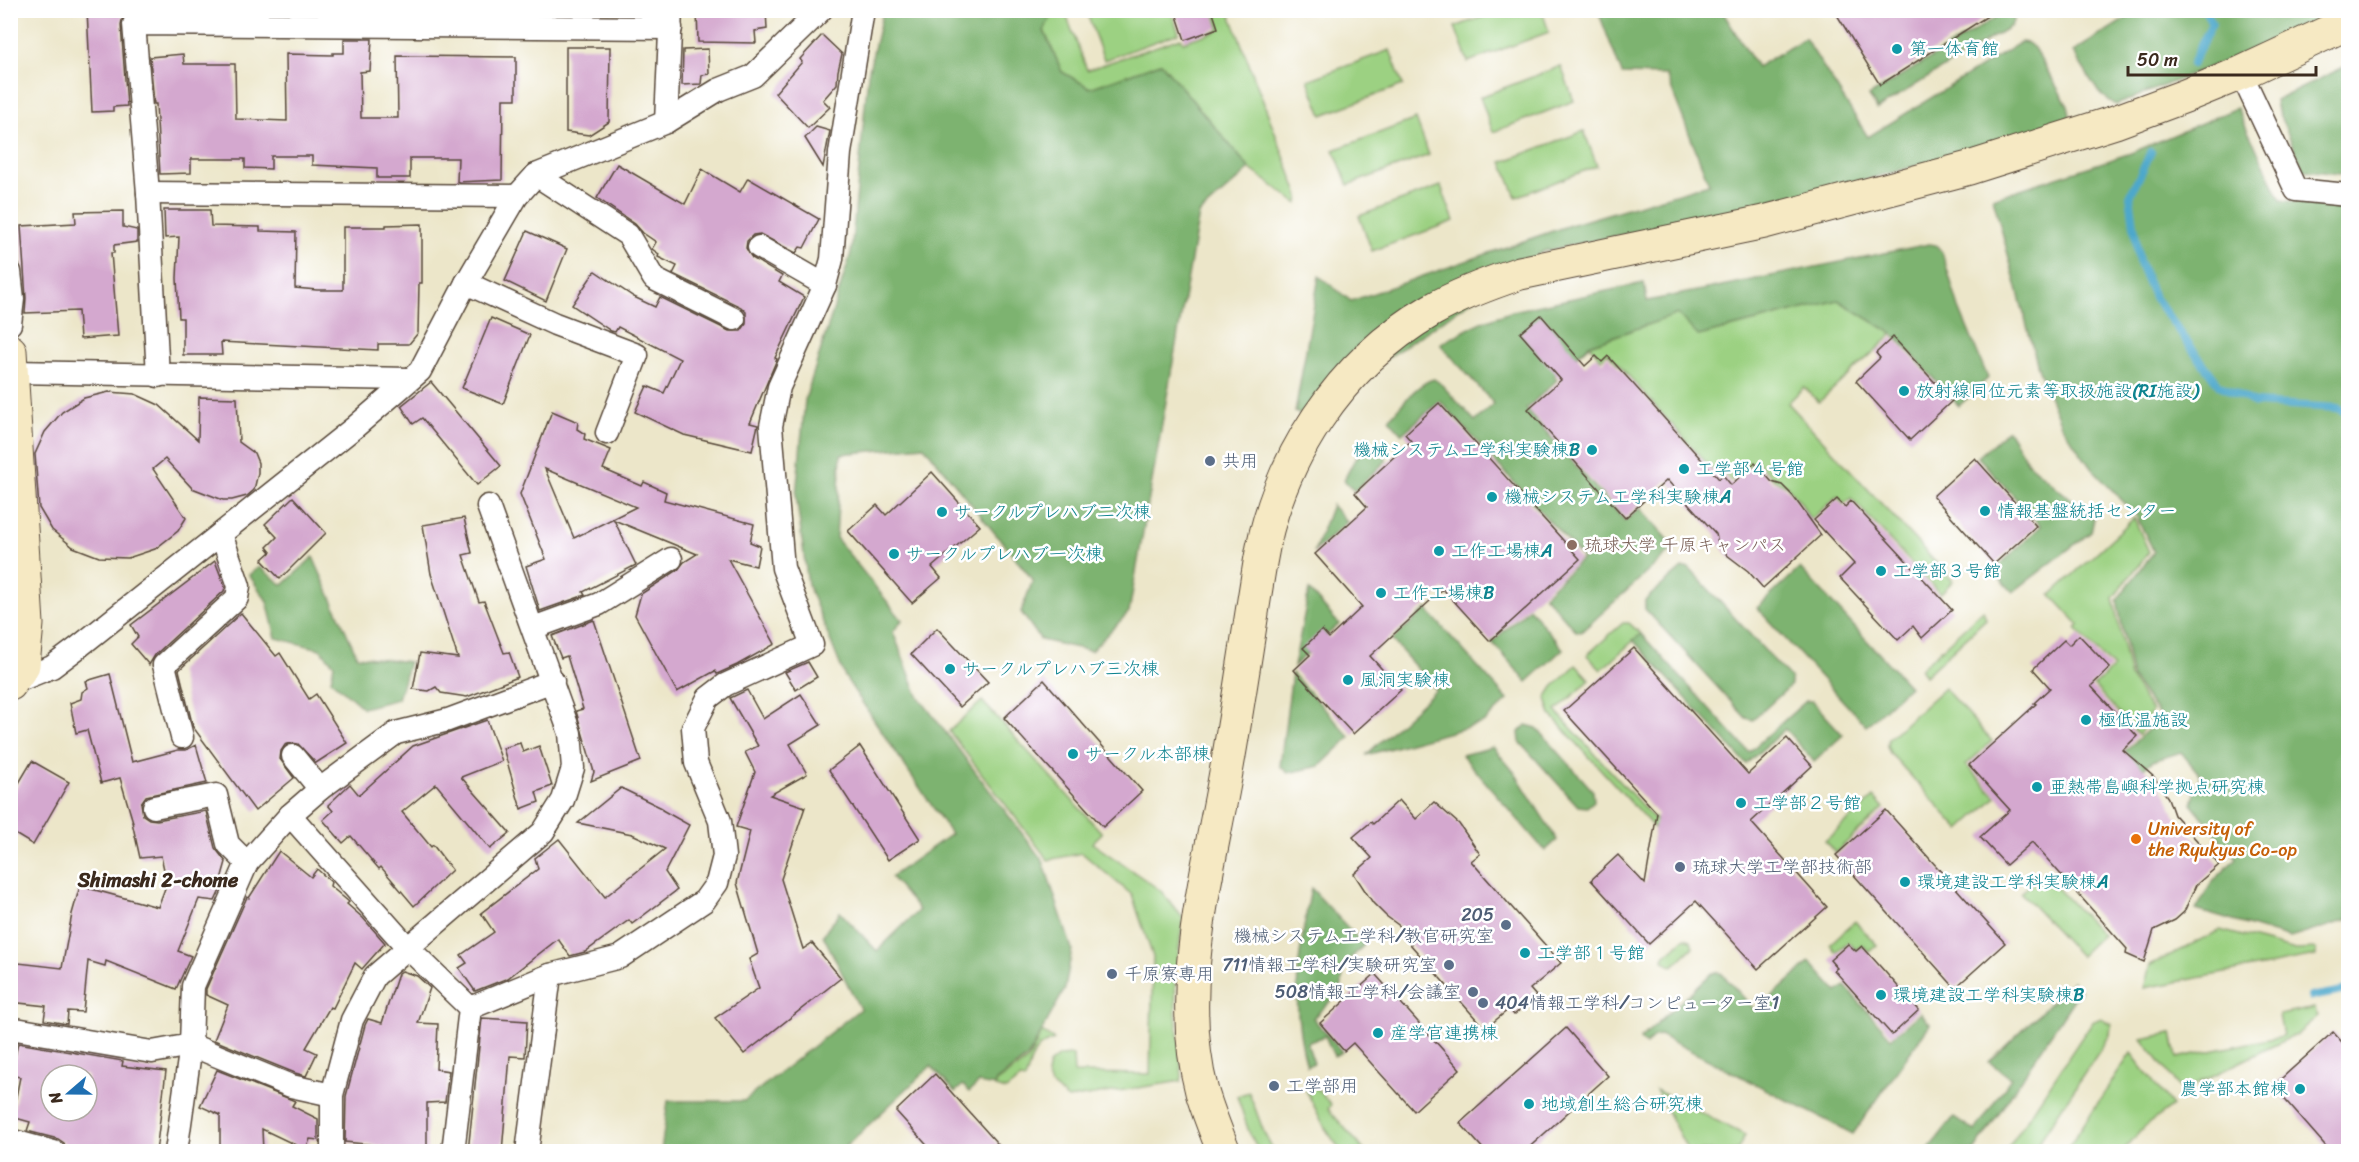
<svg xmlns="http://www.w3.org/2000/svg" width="2359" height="1162" font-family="Sriracha,'Klee One',sans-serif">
<rect width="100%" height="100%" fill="#fff"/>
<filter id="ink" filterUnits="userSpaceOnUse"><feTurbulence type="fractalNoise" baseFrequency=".0167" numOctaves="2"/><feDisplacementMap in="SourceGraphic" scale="12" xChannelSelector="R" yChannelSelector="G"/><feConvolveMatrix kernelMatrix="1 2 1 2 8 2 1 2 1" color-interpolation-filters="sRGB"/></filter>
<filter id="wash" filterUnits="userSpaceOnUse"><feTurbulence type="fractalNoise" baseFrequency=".008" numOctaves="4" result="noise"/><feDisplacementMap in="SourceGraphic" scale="24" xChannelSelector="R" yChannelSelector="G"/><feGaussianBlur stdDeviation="1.35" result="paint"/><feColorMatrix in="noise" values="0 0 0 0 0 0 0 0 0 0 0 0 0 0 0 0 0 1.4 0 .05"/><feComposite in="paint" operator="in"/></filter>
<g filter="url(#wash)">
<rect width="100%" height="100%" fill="#ece6c9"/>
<g fill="#9cd182" stroke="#6c7e50" stroke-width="1.5">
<polygon points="1053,11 1069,11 1065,12 1087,70 1181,38 1183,42 1220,30 1214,11 1229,11 1299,196 1298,204 1250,169 1161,63 1090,88 1062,72 1044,30"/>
<polygon points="1086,11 1171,11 1179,33 1104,60"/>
<polygon points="1499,11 1542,11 1549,32 1468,62 1455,27"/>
<polygon points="1390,50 1403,85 1322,115 1308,80"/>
<polygon points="1561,66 1574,101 1493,132 1480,97"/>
<polygon points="1416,119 1429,155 1348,185 1334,150"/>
<polygon points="1584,131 1597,166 1516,197 1502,162"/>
<polygon points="1441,186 1454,221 1372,251 1359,216"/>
<polygon points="1838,300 1893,334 1819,402 1804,387 1788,403 1953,581 1940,594 1851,498 1844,504 1837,496 1810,520 1801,503 1786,485 1774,480 1756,460 1731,481 1724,473 1719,477 1608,353 1601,359 1589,345 1678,314 1699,336"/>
<polygon points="2134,518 2149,552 2113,598 2130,678 2152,711 2139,735 2094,686 2113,668 2076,629 2079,625 2051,595"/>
<polygon points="1983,610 1986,619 1925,676 1920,669"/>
<polygon points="1623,623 1629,623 1641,634 1601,670 1587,655"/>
<polygon points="1576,665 1590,680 1556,711 1667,833 1657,831 1551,715 1546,698 1553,687"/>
<polygon points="1944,688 1992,741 1966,765 1996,797 1960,830 1890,753 1887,746 1888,739"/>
<polygon points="982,701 1102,833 1092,843 1160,890 1183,918 1175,980 1176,1012 1182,1076 1181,1081 1068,1099 1051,1085 1047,1075 1049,1064 1059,1056 1073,1055 1074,1073 1150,1074 1153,957 1132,895 1082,853 1048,860 949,731"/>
<polygon points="1874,797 1884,808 1835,853 1825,841"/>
<polygon points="2043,873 2102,935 2080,956 2021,893"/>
<polygon points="1855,921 1877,945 1869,952 1862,944 1856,950 1848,942 1836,952 1830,944"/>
<polygon points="2220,930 2296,950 2316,949 2316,956 2144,988 2150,965"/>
<polygon points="1685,938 1691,940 1693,947 1673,966 1669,965 1663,960 1664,956"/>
<polygon points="2315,1008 2317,1017 2295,1035 2182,1091 2142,1039 2172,1033 2177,1058 2283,1036 2279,1015"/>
<polygon points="2101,1018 2111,1024 2110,1035 2033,1151 2006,1151 2092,1022"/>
<path d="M1042,1032L1054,1040C1031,1047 1032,1060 1025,1080L1020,1079L1006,1090L995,1087L997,1082L1028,1060Z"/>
<polygon points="2131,1053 2172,1106 2144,1127 2123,1151 2066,1151"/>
<polygon points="1313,1084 1331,1105 1328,1109 1365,1151 1341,1151 1325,1128 1305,1088"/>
<polygon points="1656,1090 1745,1135 1737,1151 1688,1151"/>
<polygon points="1249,1092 1265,1135 1274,1151 1259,1151 1249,1132 1237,1096"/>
</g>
<g fill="#7db370" stroke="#5c6e47" stroke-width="1.5">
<polygon points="883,11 1053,11 1044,31 1062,72 1090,88 1161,63 1250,169 1199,214 1129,612 1091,651 1041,640 1021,612 1033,580 924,446 841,454 836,538 902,620 893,632 918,696 1043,861 1072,949 1065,989 1027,1058 996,1081 994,1086 979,1083 969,1092 963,1085 955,1092 931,1066 841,1151 661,1151 668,1101 744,1101 860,1009 823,935 840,912 877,951 919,910 891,877 951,834 845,677 808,585 796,495 805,400 851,253 868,74"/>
<polygon points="1598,11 1722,11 1757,67 1805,38 1868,137 2021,42 2028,43 2034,48 2068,106 2070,115 2066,121 2012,140 1779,203 1544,251 1303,416 1295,412 1319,276 1351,301 1570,225 1709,184 1666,75 1622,74"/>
<polygon points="2006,11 2011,11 2015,16 2011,26 1877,109 1869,96"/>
<polygon points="2134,11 2339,11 2232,58 2116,105 2099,93 2073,52 2135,13"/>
<polygon points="2348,65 2348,175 2304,170 2276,107 2275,101"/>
<polygon points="2237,108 2281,200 2348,210 2348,920 2290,938 2196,910 2211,884 2236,858 2192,804 2200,775 2181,752 2153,761 2101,799 2088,784 2161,718 2132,678 2117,600 2154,552 2136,515 2091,468 2061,425 2039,371 1993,198 2131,153"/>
<path d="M1929,244L1936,245L1942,252L1959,308L1988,378L1959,406L1893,334L1838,300L1698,336L1678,314L1589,345L1554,376L1557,380L1526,409L1625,521L1640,508L1675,547L1581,632L1576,631L1544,595L1583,558L1440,401L1402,434L1389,419C1401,406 1417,383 1434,379L1441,384L1475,421L1494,404L1440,344L1479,323L1513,311L1644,283L1647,301Z"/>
<polygon points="2008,430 2028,463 2094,519 2091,532 2013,592 1993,571 2041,526 1978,457"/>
<polygon points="1369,441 1387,460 1354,491 1344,480 1354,461"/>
<polygon points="1332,505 1347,522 1314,552"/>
<polygon points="313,557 357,656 409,662 398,699 363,708 331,680 334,664 320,649 276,638 267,601 249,575 259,567 283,585"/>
<polygon points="1682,568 1689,568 1791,679 1791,685 1753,720 1746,718 1645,609 1645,600"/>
<polygon points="1800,568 1909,686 1866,726 1757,608"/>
<polygon points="1309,590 1339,624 1294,666"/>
<polygon points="1529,608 1563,649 1527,682 1492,642"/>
<polygon points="1426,609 1508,700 1483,723 1366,755 1436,690 1392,640"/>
<polygon points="1641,634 1749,752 1806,701 1812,701 1843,735 1814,761 1785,729 1746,764 1633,640"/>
<polygon points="1292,673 1350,737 1320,766 1288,773 1280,766"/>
<polygon points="1526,725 1537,728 1593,791 1594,801 1587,807 1578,806 1520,742 1519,732"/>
<polygon points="1493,747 1515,773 1557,840 1545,851 1462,755"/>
<path d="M1311,888L1364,945L1344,965L1341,991L1313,1018L1342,1052L1334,1056L1325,1036L1307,1043L1314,1063L1307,1066C1289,1003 1299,951 1311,888Z"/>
<polygon points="1810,962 1837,992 1845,986 1891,1038 1920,1013 1930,1024 1853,1134 1660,1035 1654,1036 1646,1045 1640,1039 1711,974 1716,972 1722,974 1756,1011"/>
<polygon points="2073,981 2080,990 1974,1151 1927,1151 1954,1117 1975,1131 2011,1078 1989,1062"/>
</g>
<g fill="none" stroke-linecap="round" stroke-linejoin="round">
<g stroke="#4da8cb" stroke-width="8">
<polyline points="2192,64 2212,23 2205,10"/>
<polyline points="2151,152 2130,196 2139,261 2154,297 2219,385 2255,403 2338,408 2348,414"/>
<polyline points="2311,997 2348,990"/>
</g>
</g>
<g id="blocks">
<g fill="#d4a8cf" fill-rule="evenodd">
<polygon points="87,10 124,10 121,25 127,106 113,107 113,111 92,112"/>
<polygon points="697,10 766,10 767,29 755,31 756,43 698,42"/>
<polygon points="1175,10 1212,10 1218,28 1185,40"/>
<polygon points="1834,10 1997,10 1880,85"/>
<polygon points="822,35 842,54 838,71 837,84 823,100 830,107 808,128 775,93 802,62 800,59"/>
<polygon points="344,39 372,39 370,71 360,72 361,118 398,118 397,56 516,57 516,99 503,99 502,180 457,182 458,158 410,158 410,178 377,178 377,168 312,165 312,156 271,156 271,169 245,168 245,159 191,159 191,173 160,174 156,104 154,104 150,57 183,54 184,64 235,64 236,119 287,121 286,54 333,55 333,53 344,53"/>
<polygon points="566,47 610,47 609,122 589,135 566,132"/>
<polygon points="708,49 709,74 702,75 701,84 682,85 683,50"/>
<polygon points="816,127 830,131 823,167 805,138"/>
<polygon points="617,164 685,204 702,169 740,192 748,178 819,219 804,248 800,247 796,253 760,234 753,235 747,241 746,248 752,258 782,276 779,282 804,297 775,358 777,359 750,423 758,425 752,451 684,435 635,412 647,386 664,393 680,359 618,327 615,332 611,331 572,305 595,271 634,297 655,307 660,297 729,331 741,331 746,324 746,312 741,307 673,274 677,266 658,257 659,254 652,249 656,242 643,233 635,224 597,198"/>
<polygon points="164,210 210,210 211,226 260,227 260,231 296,232 295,288 317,290 343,290 343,227 386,227 386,225 422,224 422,283 419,283 418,333 409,344 378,344 378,350 221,342 222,355 183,355 183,318 179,318 177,278 179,237 165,238"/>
<polygon points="123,211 123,227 137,230 137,242 114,245 114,253 111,253 118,336 80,339 78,311 25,313 26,298 21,226 76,223 75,212"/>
<polygon points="527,231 567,249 546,301 505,281"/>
<polygon points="1541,315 1585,366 1596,356 1602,362 1608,356 1719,479 1723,475 1731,485 1755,463 1772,482 1782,485 1793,496 1821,535 1763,588 1748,571 1727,555 1718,543 1716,534 1667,480 1625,518 1528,409 1561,380 1520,333"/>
<polygon points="491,318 530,335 503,404 462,388"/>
<polygon points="1893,337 1952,401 1910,440 1856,381 1880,358 1876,353"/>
<polygon points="431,382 501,466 477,485 422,418 413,424 401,406"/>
<polygon points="109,392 135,394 159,405 198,440 199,397 237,398 239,442 254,453 258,463 258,473 254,490 247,496 232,500 223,500 192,488 165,459 153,469 186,518 178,531 155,549 128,558 99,557 73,547 52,530 39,508 35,454 45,432 62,412 84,398"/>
<polygon points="1439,403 1580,559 1490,641 1443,589 1370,656 1401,690 1353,734 1294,670 1310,655 1303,648 1322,630 1329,638 1362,607 1315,554 1367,507 1355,493 1411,441 1405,434"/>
<path d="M552,411L578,422L577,429L585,434L584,439L611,450L603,469L642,486L644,482L666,492L664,500L754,524L750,542L760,546L756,566L728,559L775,644L737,665L717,674L715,671L677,692L635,615L641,594L678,570L684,562L697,554L614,520L636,565L583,592L585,595L540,611L526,566L546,559L520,494ZM545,469L636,507L574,538Z"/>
<polygon points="1975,458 2036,526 1994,564 1933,496"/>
<polygon points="932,472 980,526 932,567 941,578 912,603 848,531 877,505 886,515"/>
<polygon points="293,497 326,533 280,579 262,560 271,552 267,547 277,537 265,524"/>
<polygon points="1837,499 1845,507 1851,501 1952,610 1922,638 1913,626 1898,640 1840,578 1854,564 1814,520"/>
<polygon points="464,518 472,553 463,555 479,602 484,601 504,653 509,652 518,677 467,697 441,693 436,687 429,691 413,689 420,653 458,658 431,574 423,525"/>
<polygon points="215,561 225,587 224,591 155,655 149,665 131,644 138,637 131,625"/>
<polygon points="241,613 276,656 280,653 309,699 316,694 347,743 316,763 298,744 291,743 285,745 281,751 280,759 294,778 255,811 193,727 179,670"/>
<polygon points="594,620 641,761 591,781 594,772 576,711 583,709 567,656 561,658 552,636"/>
<polygon points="937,628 988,682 960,707 911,654"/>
<polygon points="2079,635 2110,668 2091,686 2137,736 2123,750 2154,777 2168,798 2174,815 2219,865 2196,885 2184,912 2175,920 2154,930 2144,962 2126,954 2127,949 2032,842 2006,865 1980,837 2010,810 1969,765 2036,704 2034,703 2050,688 2033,669 2064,640 2069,645"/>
<polygon points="1634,648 1748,774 1787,738 1812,766 1751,822 1827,907 1758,969 1696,901 1649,944 1591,880 1618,855 1645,884 1657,813 1564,711"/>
<polygon points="808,662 817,677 796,690 785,672"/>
<polygon points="110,674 132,762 178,750 186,750 196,745 207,783 146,796 141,803 143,815 149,819 157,820 206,811 215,848 226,862 220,883 223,884 215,901 199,899 178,951 191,956 176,989 106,961 105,966 88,961 83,1012 68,1011 67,1024 44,1020 46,1006 10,1002 10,962 62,968 72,914 80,886 158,907 167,883 161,856 140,858 132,822 133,822 120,778 101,783 87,730 76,733 70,703 81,699 82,692 88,688 86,681"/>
<polygon points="1044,680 1142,791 1103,827 1004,718"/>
<polygon points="747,690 763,719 801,694 821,725 790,744 807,774 770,795 805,807 781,879 803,949 812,943 841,978 744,1054 715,1018 759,988 749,959 758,954 737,883 750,831 736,827 755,772 745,752 758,746 730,698"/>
<polygon points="487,720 502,761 461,777 510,833 490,849 436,784 402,812 431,847 433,845 452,870 414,906 381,867 379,869 351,836 343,843 323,820 333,811 328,805 350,784 359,795 413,746"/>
<polygon points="520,743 523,752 539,746 552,786 536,792 539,802 521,809 503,748"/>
<polygon points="860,746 920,839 888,860 829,770"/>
<polygon points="32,761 69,782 33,845 10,831 10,798"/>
<polygon points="621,788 662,808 662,810 689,825 665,872 677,890 632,924 629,920 585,952 570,956 558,939 508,978 475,991 459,968 467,963 461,955 494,932 481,913 538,869 535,858 559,839 605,897 665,849 632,834 578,823"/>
<polygon points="1399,800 1416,819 1434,802 1459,824 1480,854 1471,861 1561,963 1530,989 1536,996 1514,1015 1509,1009 1485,1029 1410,944 1416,938 1386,916 1373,903 1354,874 1372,858 1353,837 1371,822 1373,824"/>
<polygon points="1886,810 2005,943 1955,988 1836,855"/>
<polygon points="279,851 311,877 317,869 331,882 330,886 349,902 347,904 363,918 385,943 362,969 355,963 333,1008 330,1007 306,1048 317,1053 306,1076 295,1073 214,1040 228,1005 206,995 206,989 247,897 249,898"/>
<polygon points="1848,944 1856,951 1862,946 1919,1010 1892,1035 1834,970 1837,968 1830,960"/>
<polygon points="402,971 417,976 430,988 418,1023 438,1024 436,1069 449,1071 445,1102 427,1103 427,1152 384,1152 384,1146 345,1142 346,1096 365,1025 368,1019 382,1023 398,974"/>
<polygon points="1375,974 1460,1069 1414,1111 1353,1043 1344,1051 1320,1023"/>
<polygon points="482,1018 527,1021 525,1057 510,1056 502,1152 468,1152"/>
<polygon points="1566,1028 1608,1076 1524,1152 1486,1152 1460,1123"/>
<polygon points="2333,1032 2349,1050 2349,1152 2331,1152 2273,1086"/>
<path d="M18,1043L123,1061L122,1066L166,1071L156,1152H67L64,1143L58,1139L27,1131L30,1122L12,1117L20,1077L11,1075ZM51,1075H87V1111H51Z"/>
<polygon points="217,1070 295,1101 292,1106 318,1119 318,1140 310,1139 306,1150 262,1129 263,1152 220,1152 220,1115 200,1106"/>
<polygon points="935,1074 1005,1152 933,1152 896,1111"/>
</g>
</g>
</g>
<g filter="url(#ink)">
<use href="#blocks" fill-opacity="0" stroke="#564638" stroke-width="1.5"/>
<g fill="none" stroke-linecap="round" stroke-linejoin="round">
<defs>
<g id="street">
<polyline points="2241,73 2296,190 2348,195"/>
<polyline points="666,122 671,10"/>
<polyline points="536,175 628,235 654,279 734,319"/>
<polyline points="148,193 517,196"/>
<polyline points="759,247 825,285"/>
<polyline points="10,272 13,299 10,324"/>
<polyline points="466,283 555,324 637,355 607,433"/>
<polyline points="13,372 410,379"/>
<polyline points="158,376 148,193 134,24 671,28"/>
<polyline points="533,628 599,604 671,559"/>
<polyline points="12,683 52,667 76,649 355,427 420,371 466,283 517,196 536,175 666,122 718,90 753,76 821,10"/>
<polyline points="182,737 164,665 237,598 239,586 221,534"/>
<polyline points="293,756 320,789"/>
<polyline points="154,807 216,795 228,844 247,863"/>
<polyline points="290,815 408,948 470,1008 453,1152"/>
<polyline points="470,1008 550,975"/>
<polyline points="10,1028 152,1052 191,1045 291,1086 332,1095 352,1020 375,976 543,832 563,800 573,768 570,733 488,506"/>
<polyline points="10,1140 54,1152"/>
<polyline points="176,1152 191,1045 193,986 247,863 290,815 320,789 396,733 448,720 553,681"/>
<polyline points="332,1152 332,1095"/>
<polyline points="527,1152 550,975 620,957 704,901 717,883 724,856 720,821 696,763 693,728 708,698 725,685 812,645 783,568 771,426 779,387 825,285 832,259 840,153 863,10"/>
</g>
<g id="secondary">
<polyline points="10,351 27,624 23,665 10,684"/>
<path d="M1224,1152C1216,1132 1208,1112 1202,1092C1175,991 1207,878 1225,778C1238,707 1248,635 1260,563C1277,460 1340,363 1432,310C1460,294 1490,283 1520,273L1764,222L1969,168L2115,122L2185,96L2241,73L2348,23"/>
</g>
</defs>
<use href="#street" stroke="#564638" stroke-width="25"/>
<use href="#secondary" stroke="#564638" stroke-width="35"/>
<use href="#street" stroke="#fff" stroke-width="22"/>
<use href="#secondary" stroke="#f6e9c3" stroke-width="33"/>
</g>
</g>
<g fill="#0f9aa8" stroke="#fff" stroke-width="2">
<circle cx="1897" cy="49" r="6"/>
<circle cx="1904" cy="391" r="6"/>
<circle cx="1592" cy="450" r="6"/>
<circle cx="1684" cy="469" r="6"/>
<circle cx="1492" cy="497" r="6"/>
<circle cx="1985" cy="511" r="6"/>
<circle cx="942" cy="512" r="6"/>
<circle cx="1439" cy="551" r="6"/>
<circle cx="894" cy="554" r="6"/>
<circle cx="1881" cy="571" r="6"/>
<circle cx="1381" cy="593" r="6"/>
<circle cx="950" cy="669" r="6"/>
<circle cx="1348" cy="680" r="6"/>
<circle cx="2086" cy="720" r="6"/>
<circle cx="1073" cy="754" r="6"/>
<circle cx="2037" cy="787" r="6"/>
<circle cx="1741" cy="803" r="6"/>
<circle cx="1905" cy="882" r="6"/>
<circle cx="1525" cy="953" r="6"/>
<circle cx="1881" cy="995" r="6"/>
<circle cx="1378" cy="1033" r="6"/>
<circle cx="2300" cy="1089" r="6"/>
<circle cx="1529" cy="1104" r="6"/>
</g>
<g fill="#5c6f8a" stroke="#fff" stroke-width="2">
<circle cx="1210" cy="461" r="6"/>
<circle cx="1680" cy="867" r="6"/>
<circle cx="1506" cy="925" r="6"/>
<circle cx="1449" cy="965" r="6"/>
<circle cx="1112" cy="974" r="6"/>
<circle cx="1473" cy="992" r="6"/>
<circle cx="1483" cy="1003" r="6"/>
<circle cx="1274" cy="1086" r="6"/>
</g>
<circle fill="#8d6e63" stroke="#fff" stroke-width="2" cx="1572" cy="545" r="6"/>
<circle fill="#e8710a" stroke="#fff" stroke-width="2" cx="2136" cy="839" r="6"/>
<g text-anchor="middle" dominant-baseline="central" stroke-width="5" stroke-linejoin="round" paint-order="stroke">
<g font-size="18" fill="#0d838f" stroke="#fff" text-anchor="start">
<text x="1909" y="49">第一体育館</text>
<text x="1916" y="391">放射線同位元素等取扱施設(RI施設)</text>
<text x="1580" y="450" text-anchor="end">機械システム工学科実験棟B</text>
<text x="1696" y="469">工学部４号館</text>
<text x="1504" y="497">機械システム工学科実験棟A</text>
<text x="1997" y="511">情報基盤統括センター</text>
<text x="954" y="512">サークルプレハブ二次棟</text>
<text x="1451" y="551">工作工場棟A</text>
<text x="906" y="554">サークルプレハブ一次棟</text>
<text x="1893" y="571">工学部３号館</text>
<text x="1393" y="593">工作工場棟B</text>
<text x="962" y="669">サークルプレハブ三次棟</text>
<text x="1360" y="680">風洞実験棟</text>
<text x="2098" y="720">極低温施設</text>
<text x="1085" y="754">サークル本部棟</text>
<text x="2049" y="787">亜熱帯島嶼科学拠点研究棟</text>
<text x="1753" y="803">工学部２号館</text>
<text x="1917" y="882">環境建設工学科実験棟A</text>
<text x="1537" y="953">工学部１号館</text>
<text x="1893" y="995">環境建設工学科実験棟B</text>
<text x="1390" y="1033">産学官連携棟</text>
<text x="2288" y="1089" text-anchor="end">農学部本館棟</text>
<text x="1541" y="1104">地域創生総合研究棟</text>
</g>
<g font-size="18" fill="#4e5e75" stroke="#fff" text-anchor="start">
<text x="1222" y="461">共用</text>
<text x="1692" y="867">琉球大学工学部技術部</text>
<text x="1494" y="915" text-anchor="end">205<tspan x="1494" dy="21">機械システム工学科/教官研究室</tspan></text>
<text x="1437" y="965" text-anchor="end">711情報工学科/実験研究室</text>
<text x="1124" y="974">千原寮専用</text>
<text x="1461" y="992" text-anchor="end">508情報工学科/会議室</text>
<text x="1495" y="1003">404情報工学科/コンピューター室1</text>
<text x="1286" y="1086">工学部用</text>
</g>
<g font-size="18" fill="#785e54" stroke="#fff" text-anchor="start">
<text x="1584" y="545">琉球大学 千原キャンパス</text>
</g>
<g font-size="18" fill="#c56008" stroke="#fff" text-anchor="start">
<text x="2148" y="829">University of<tspan x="2148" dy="21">the Ryukyus Co-op</tspan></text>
</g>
<g font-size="20" font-weight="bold" fill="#3b2a1e" stroke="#fff">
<text x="158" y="880">Shimashi 2-chome</text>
</g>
</g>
<rect width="2359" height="1162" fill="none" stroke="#fff" stroke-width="36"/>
<g transform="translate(69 1093) rotate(250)"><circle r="28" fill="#ffffff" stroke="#b1aaa5" stroke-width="1.5"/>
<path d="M0-4.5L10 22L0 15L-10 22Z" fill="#1f6fb2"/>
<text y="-9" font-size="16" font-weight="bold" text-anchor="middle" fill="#3b2a1e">N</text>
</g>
<path d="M2128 66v9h188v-9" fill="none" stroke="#3b2a1e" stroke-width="3"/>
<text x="2137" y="66" font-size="18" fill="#3b2a1e" stroke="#ffffff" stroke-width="4.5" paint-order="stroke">50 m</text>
</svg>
